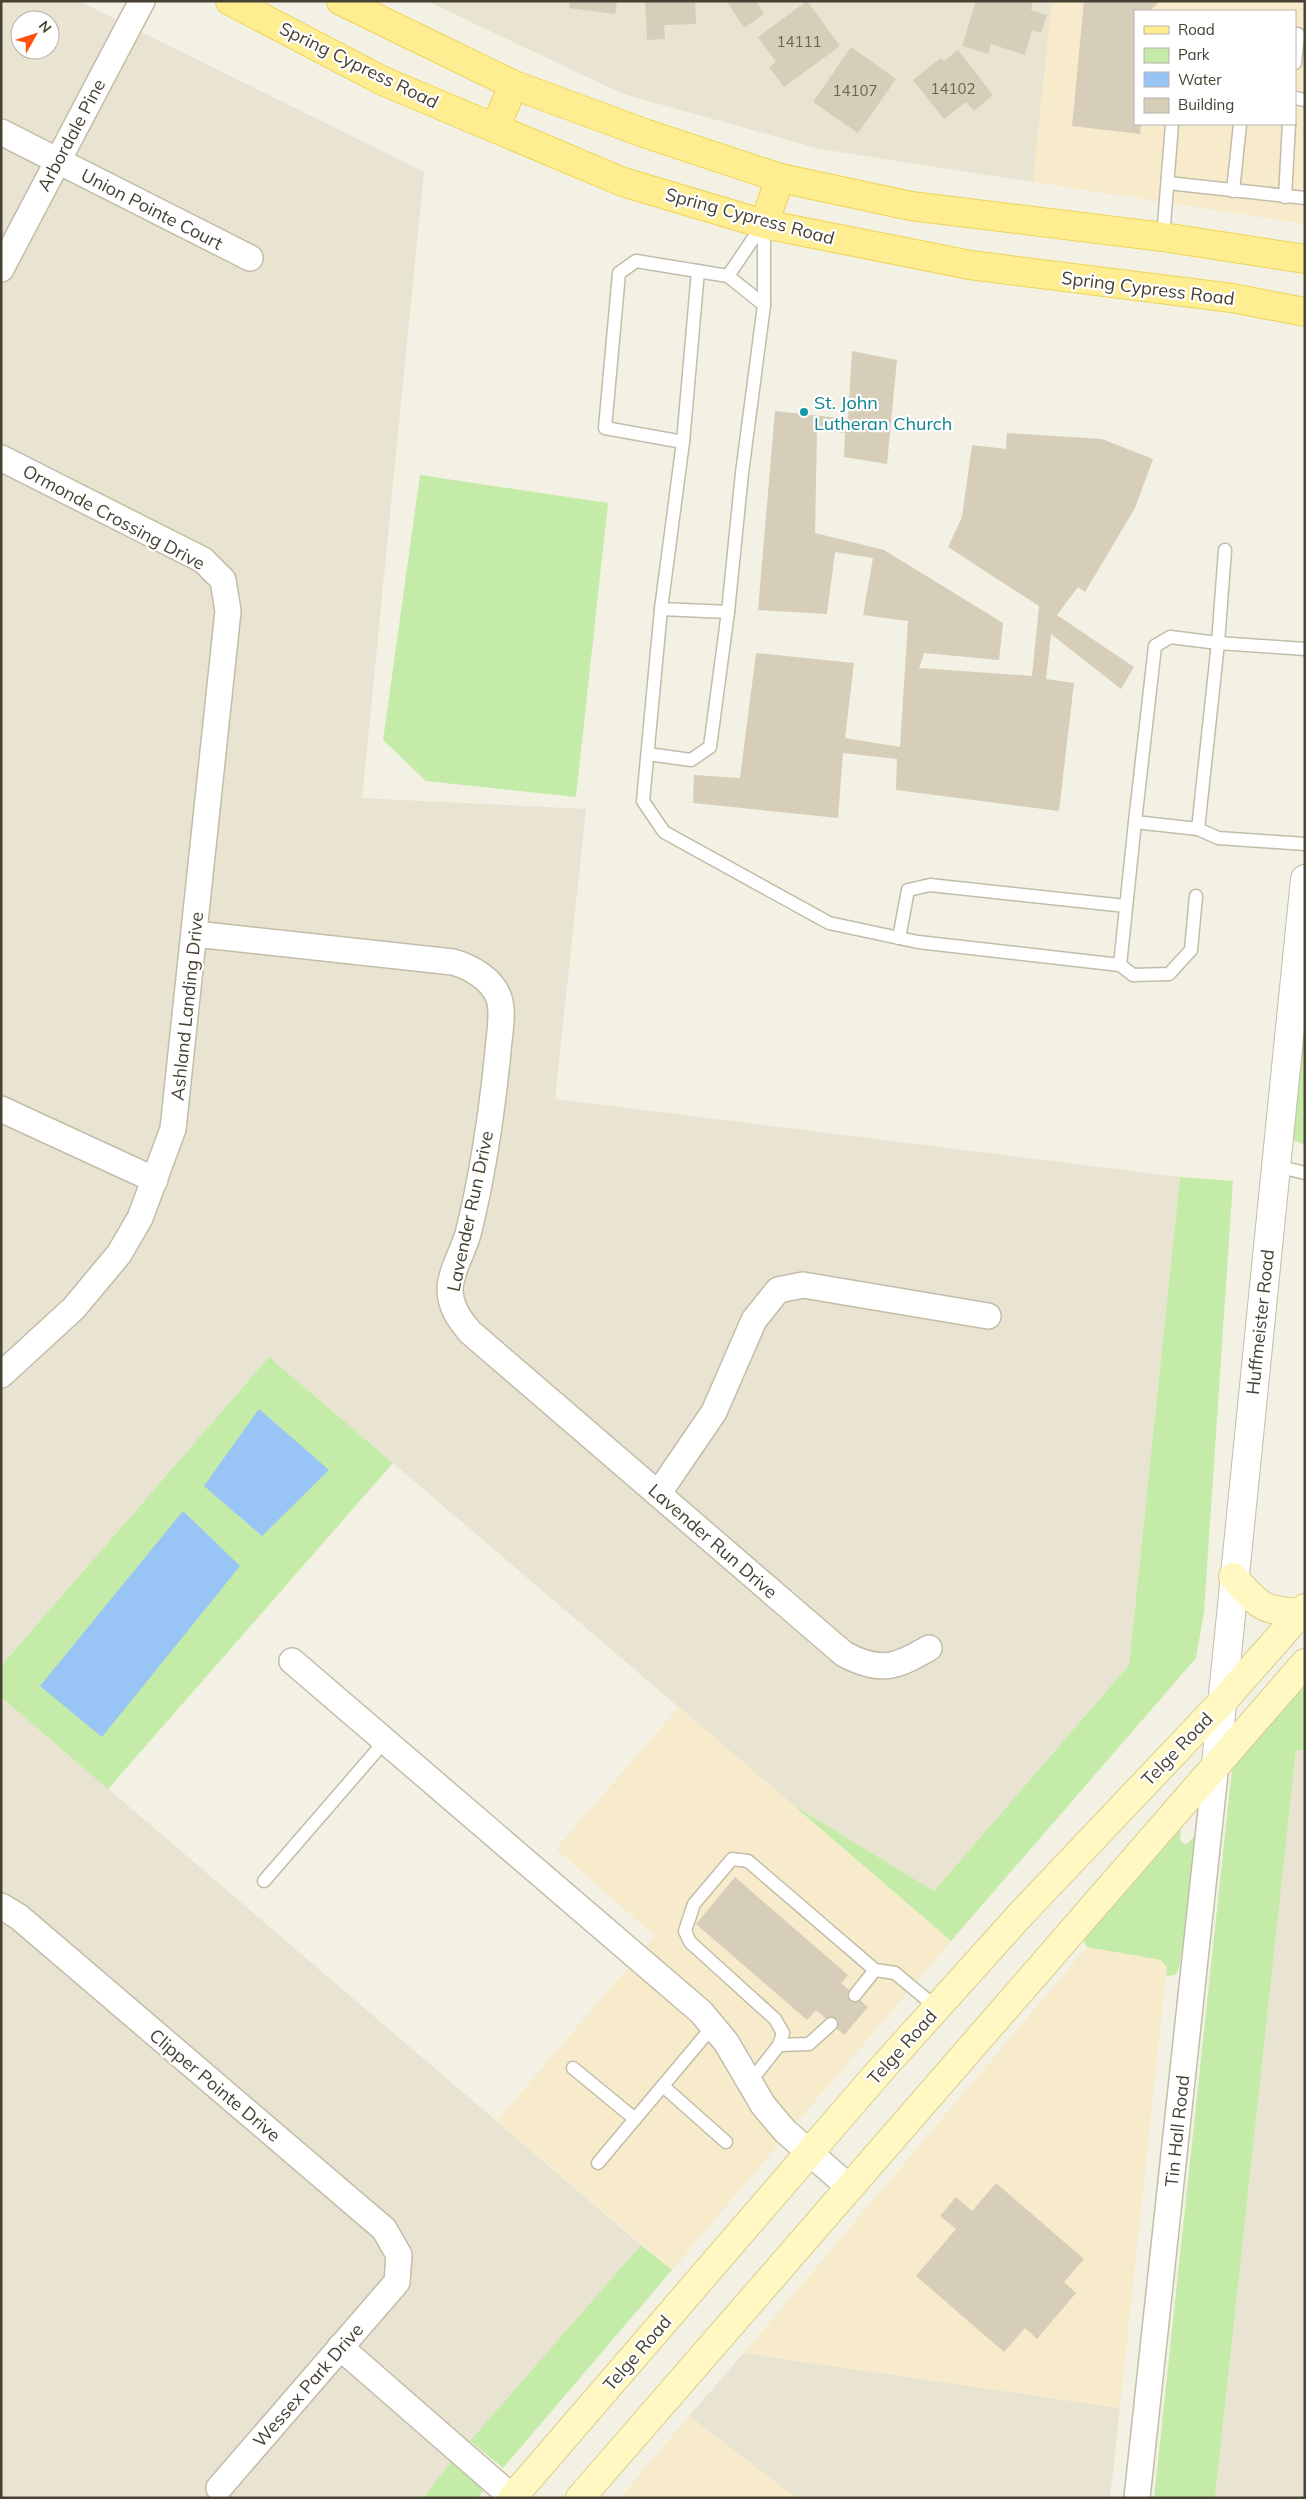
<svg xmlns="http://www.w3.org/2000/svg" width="1306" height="2499" font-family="Mulish,sans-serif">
<rect width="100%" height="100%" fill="#f3f1e3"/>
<g fill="#e8e4d1" fill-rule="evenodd">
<path d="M1,1H79L424,172L362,798L586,809L555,1099L1180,1177L1129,1665L934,1891L793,1805L269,1357L1,1666ZM20,20H50V50H20Z"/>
<polygon points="427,1 1052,1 1033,182 820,149 623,94"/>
<polygon points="1,1697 641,2245 422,2498 1,2498"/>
<polygon points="1296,1749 1305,1750 1305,2498 1215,2498"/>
<polygon points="744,2353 1120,2408 1110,2498 796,2498 689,2416"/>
</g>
<g fill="#f8ebcc" fill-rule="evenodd">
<path d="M1052,1H1305V224L1033,182ZM1135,11H1295V124H1135Z"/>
<polygon points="679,1707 951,1941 672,2270 497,2121 655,1936 556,1849"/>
<polygon points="1093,1940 1168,1955 1120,2408 744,2353"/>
<polygon points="689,2416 796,2498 620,2498"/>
</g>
<g fill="#c4eca8">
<polygon points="420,475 608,503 576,797 426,781 383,740"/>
<polygon points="1305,1029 1305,1145 1293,1140"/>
<polygon points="1180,1177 1233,1181 1204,1612 1196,1658 951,1941 793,1805 934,1891 1129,1665"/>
<polygon points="269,1357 393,1463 108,1789 1,1697 1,1666"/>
<polygon points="1305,1680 1305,1750 1296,1750 1215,2498 1154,2498 1232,1769 1241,1751"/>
<polygon points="1181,1829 1180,1840 1186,1845 1197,1833 1199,1842 1179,1968 1175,1975 1166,1976 1167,1967 1161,1960 1087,1947 1084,1942 1087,1934 1174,1833"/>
<polygon points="641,2245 672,2270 503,2468 470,2441"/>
<polygon points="452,2461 477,2482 483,2492 477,2498 423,2498"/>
</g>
<g fill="#99c4f6">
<polygon points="259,1409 329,1470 262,1536 204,1486"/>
<polygon points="183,1511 240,1566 102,1737 40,1686"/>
</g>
<g fill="#d6ceb8">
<polygon points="570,1 617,1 615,14 569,8"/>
<polygon points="645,1 695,1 696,24 664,25 665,39 647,40"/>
<polygon points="731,1 756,1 764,14 744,28 728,3"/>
<polygon points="807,1 840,46 784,87 769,67 776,62 758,37"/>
<polygon points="976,1 1033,1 1031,10 1047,15 1041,33 1032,30 1025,55 991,44 988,54 962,46"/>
<polygon points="1084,1 1160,1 1150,11 1135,11 1135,124 1141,124 1140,134 1072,126"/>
<polygon points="851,47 896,79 858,133 813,102"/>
<polygon points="958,50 993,95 974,111 966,102 944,119 913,80 941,58 944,61"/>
<polygon points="852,351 897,360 887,464 844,457 845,433 817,430 815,533 884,550 1003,623 999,660 924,653 919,668 1032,676 1039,606 948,547 962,517 972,445 1006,449 1007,433 1102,439 1153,459 1135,508 1085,592 1078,587 1057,615 1134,667 1121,689 1051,634 1046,679 1074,683 1059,811 896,790 897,759 843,753 838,818 693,803 694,775 740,778 756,653 854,663 845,738 900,747 908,621 863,615 873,558 835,552 827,614 758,610 775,411 848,419"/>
<polygon points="735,1877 848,1975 841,1983 868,2007 844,2035 816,2010 807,2020 696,1924"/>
<polygon points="996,2183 1084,2259 1064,2282 1076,2293 1037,2339 1025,2328 1004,2352 916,2276 956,2229 940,2216 956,2197 972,2211"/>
</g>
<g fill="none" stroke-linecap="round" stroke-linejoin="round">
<defs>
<g id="service">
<polyline points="1295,63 1298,34"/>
<polyline points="1295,98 1305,100"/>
<polyline points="1168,183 1305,198"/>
<polyline points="1233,191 1240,124"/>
<polyline points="1285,197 1289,124"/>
<polyline points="1163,237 1172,124"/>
<polyline points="698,271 683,442 661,609 728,612 742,473 764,305 764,224"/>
<polyline points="728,276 763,224"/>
<polyline points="683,442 605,428 619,273 636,261 728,276 764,305"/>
<polyline points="661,609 643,801 664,832 829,923 918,942 1120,965"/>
<polyline points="1305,649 1218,643 1198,829 1218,838 1305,844"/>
<polyline points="648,754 691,760 710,747 728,612"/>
<polyline points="1135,822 1120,965 1133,975 1169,974 1191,950 1196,896"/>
<polyline points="1198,829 1135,822 1155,646 1170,637 1218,643 1225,550"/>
<polyline points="899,938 908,890 930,885 1126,906"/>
<polyline points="1276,1166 1305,1173"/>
<polyline points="264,1881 385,1741"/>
<polyline points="855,1995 875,1970"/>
<polyline points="779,2045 809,2044 831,2024"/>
<polyline points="573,2068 635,2119"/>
<polyline points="750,2082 779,2045 783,2033 775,2019 690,1942 685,1931 694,1904 732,1859 748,1861 875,1970 895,1973 937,2008"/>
<polyline points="663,2086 726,2142"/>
<polyline points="598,2163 713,2026"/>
</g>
<g id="minor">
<polyline points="1,132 250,258"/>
<polyline points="1,269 142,1"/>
<polyline points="1,458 203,560 223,580 228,611 173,1129 140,1218 119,1254 74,1308 1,1375"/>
<path d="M195,934L453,962C471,967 492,979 499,998C504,1014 499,1035 498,1051C492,1112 483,1174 468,1234C463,1251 451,1271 450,1288C450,1306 458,1318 470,1332L844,1654C880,1673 895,1668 929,1648"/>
<polyline points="1,1109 155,1180"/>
<polyline points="658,1494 714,1412 754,1320 778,1290 803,1285 988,1316"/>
<polyline points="292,1661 701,2012 726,2042 763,2105 785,2131 850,2188"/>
<polyline points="1,1906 19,1917 384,2229 399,2255 397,2282 219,2488"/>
<polyline points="340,2347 513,2498"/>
<polyline points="1137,2498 1216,1764"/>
</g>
<polyline id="tertiary" points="1216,1764 1305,879"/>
<g id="secondary">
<path d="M1233,1577C1260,1606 1260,1610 1300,1613"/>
<polyline points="512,2498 878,2073 1022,1913 1224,1700 1305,1608"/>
<polyline points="580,2498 1305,1663"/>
</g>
<g id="primary">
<polyline points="230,1 383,81 623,182 764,224 970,265 1232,298 1305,312"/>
<polyline points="341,1 514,85 644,133 780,178 911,206 1163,237 1305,259"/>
<polyline points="495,127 514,85"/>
<polyline points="764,224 780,178"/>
</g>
</defs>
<use href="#service" stroke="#c2bda8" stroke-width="15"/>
<use href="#minor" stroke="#c2bda8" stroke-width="28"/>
<use href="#tertiary" stroke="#c2bda8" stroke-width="30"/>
<use href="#secondary" stroke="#d7ce8e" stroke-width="30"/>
<use href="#primary" stroke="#eed457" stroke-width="30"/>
<use href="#service" stroke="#fff" stroke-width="12"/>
<use href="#minor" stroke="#fff" stroke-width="25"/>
<use href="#tertiary" stroke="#fff" stroke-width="28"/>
<use href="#secondary" stroke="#fff8c2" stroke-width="28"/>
<use href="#primary" stroke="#ffee91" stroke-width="28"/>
</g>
<circle fill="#0f9aa8" stroke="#fff" stroke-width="2" cx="804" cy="412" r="5"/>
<g text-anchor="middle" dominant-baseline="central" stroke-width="4.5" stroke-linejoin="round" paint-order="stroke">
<g font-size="15" fill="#6a6454">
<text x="799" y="41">14111</text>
<text x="953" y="88">14102</text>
<text x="855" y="90">14107</text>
</g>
<g font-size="18" fill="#464133" stroke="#fff">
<text transform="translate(359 65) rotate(26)">Spring Cypress Road</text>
<text transform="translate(71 135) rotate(-62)">Arbordale Pine</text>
<text transform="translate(152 209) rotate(27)">Union Pointe Court</text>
<text transform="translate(750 216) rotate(15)">Spring Cypress Road</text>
<text transform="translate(1148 288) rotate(7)">Spring Cypress Road</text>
<text transform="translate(114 517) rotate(28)">Ormonde Crossing Drive</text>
<text transform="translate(187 1006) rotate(-84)">Ashland Landing Drive</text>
<text transform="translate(470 1211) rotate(-78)">Lavender Run Drive</text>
<text transform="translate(1260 1322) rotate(-84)">Huffmeister Road</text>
<text transform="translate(713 1541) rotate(41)">Lavender Run Drive</text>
<text transform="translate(1177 1749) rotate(-46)">Telge Road</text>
<text transform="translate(902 2047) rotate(-48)">Telge Road</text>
<text transform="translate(215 2085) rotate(40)">Clipper Pointe Drive</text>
<text transform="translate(1177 2131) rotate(-84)">Tin Hall Road</text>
<text transform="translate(637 2353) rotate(-49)">Telge Road</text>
<text transform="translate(308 2385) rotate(-49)">Wessex Park Drive</text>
</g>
<g font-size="18" fill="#0d838f" stroke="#fff" text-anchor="start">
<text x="814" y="402">St. John<tspan x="814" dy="21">Lutheran Church</tspan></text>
</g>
</g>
<rect width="1306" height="2499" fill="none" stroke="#464133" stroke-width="5"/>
<rect x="1134" y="10" width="162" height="115" fill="#ffffff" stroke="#b5b3ad"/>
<rect x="1144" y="26" width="25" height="8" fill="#ffee91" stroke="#b5b3ad"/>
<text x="1178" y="35" font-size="15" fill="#464133">Road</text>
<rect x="1144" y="48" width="25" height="15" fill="#c4eca8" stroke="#b5b3ad"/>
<text x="1178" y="60" font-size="15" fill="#464133">Park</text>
<rect x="1144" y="72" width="25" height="15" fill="#99c4f6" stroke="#b5b3ad"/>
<text x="1178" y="85" font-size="15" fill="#464133">Water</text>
<rect x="1144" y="98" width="25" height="15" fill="#d6ceb8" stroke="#b5b3ad"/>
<text x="1178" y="110" font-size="15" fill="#464133">Building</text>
<g transform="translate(35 35) rotate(51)"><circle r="24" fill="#ffffff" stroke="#b5b3ad"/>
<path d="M0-4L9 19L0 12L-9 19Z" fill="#ff520f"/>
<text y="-8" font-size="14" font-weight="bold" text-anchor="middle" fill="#464133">N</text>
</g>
</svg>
